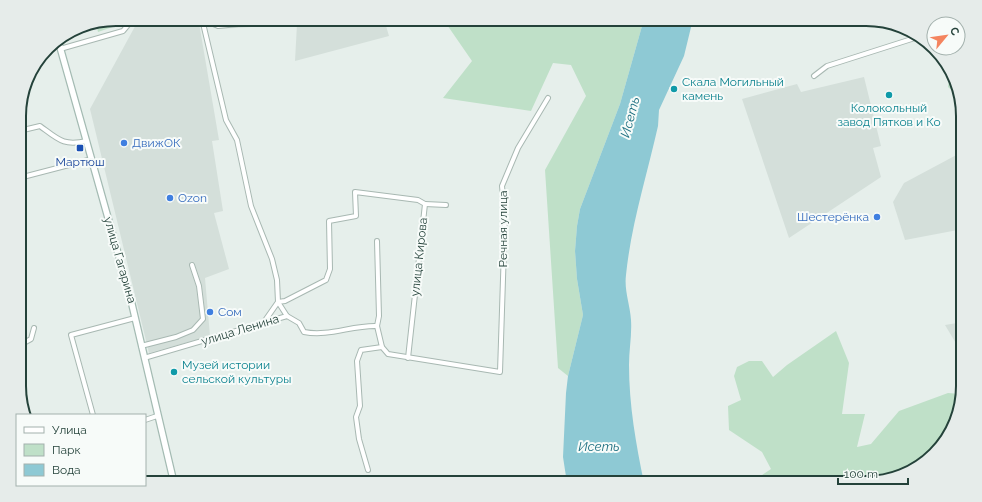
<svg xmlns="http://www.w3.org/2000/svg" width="982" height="502" font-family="Raleway,sans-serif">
<rect width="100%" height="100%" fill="#e6efeb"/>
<g fill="#d4dfda">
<polygon points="139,19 384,19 389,36 295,61 297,24 219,29 199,23 219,140 212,141 223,211 214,213 229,269 205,278 210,336 149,353 90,109"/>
<polygon points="864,77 881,146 873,148 881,177 789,238 742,99 797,84 801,92"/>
<polygon points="962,152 963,229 905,240 893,202 904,183"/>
<polygon points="963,322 963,355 945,325"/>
</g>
<g fill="#bfe0c8">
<polygon points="116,19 124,19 124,23 98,32 96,23"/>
<polygon points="443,19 644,19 620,104 580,209 577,226 575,251 577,279 583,315 568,376 558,368 545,170 586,96 571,65 553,63 531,111 443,98 472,61"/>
<polygon points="771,19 810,19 789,24 773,23"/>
<polygon points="943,63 945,63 962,104 962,109 955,93 948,87 949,78"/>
<polygon points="836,331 849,363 842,414 865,414 857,447 871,444 899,411 948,393 961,394 953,429 920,467 895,475 859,480 858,483 750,483 771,469 762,452 729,430 728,406 741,400 734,376 737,367 749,361 762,361 773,377 787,365"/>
</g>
<path fill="#8ec9d4" d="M644,19H693L684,56L659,110L658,126C647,175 631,225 626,275C624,291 630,304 631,320C632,335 629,350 629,365C629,405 636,444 644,483H567L563,457L566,393L568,376L583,315L577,279L575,251L577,226L580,209L620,104Z"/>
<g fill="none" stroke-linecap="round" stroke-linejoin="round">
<defs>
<g id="minor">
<polyline points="202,19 226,120 237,140 251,206 272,259 277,280 278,302 287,316"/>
<polyline points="202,19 218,26 289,19"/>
<polyline points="60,49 123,31 133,19"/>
<polyline points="814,76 827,66 918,37"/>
<path d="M19,131L40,126C59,140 63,146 87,141"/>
<polyline points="19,178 92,159"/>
<polyline points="425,204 446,205"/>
<polyline points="264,322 278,302 285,301 326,280 330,269 329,221 356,216 355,192 418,200 425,204 408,358"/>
<polyline points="377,326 379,316 377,241"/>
<polyline points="20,345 31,339 34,328"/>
<polyline points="141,346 176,337 193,330 203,319 199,286 192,265"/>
<path d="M144,358L287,316L299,323L304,332C329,337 352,325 377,326L382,347L388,354L500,372L505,217L502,186L518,148L548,98"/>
<polyline points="93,415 71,335 135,318"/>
<polyline points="145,420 157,416"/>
<polyline points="368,470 359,439 356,417 360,406 357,361 361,350 382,347"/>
</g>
<polyline id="secondary" points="58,40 130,296 174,483"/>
</defs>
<use href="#minor" stroke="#a8b8b2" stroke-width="6"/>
<use href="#secondary" stroke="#a4bbb3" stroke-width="8"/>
<use href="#minor" stroke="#fff" stroke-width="4"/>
<use href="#secondary" stroke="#fff" stroke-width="5.5"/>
</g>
<g fill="#0f9aa8" stroke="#f7fbf9" stroke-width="1.5">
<circle cx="674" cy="89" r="4"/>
<circle cx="889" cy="95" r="4"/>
<circle cx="174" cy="372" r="4"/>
</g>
<g fill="#3f7fe0" stroke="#f7fbf9" stroke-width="1.5">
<circle cx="124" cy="143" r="4"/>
<circle cx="170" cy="198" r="4"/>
<circle cx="877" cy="217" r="4"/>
<circle cx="210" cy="312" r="4"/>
</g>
<rect fill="#1a4fb4" stroke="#f7fbf9" stroke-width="1.5" x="76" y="144" width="8" height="8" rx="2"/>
<g text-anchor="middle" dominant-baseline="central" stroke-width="4" stroke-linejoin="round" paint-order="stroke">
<g font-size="12" fill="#0d838f" stroke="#f7fbf9" text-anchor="start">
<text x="682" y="82">Скала Могильный<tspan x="682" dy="14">камень</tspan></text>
<text x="889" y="108" text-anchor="middle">Колокольный<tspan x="889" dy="14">завод Пятков и Ко</tspan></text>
<text x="182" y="365">Музей истории<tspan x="182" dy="14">сельской культуры</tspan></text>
</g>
<g font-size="12" fill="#366cbe" stroke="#f7fbf9" text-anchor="start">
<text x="132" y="143">ДвижОК</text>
<text x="178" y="198">Ozon</text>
<text x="869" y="217" text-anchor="end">Шестерёнка</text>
<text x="218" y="312">Сом</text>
</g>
<g font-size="12" fill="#164399" stroke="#f7fbf9">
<text x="80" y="162">Мартюш</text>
</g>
<g font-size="12" fill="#24423a" stroke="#f7fbf9">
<text transform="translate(503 229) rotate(-90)">Речная улица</text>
<text transform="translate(419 257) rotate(-84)">улица Кирова</text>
<text transform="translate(120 260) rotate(74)">улица Гагарина</text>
<text transform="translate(240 330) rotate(-17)">улица Ленина</text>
</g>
<g font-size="13" font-style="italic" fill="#1c6f80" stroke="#f7fbf9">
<text transform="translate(630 117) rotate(-75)">Исеть</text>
<text x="599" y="446">Исеть</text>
</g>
</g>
<path d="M0 0H982V502H0ZM116 26H866A90 90 0 0 1 956 116V386A90 90 0 0 1 866 476H116A90 90 0 0 1 26 386V116A90 90 0 0 1 116 26Z" fill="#e6ecea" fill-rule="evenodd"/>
<path fill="none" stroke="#24423a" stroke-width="2" d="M116 26H866A90 90 0 0 1 956 116V386A90 90 0 0 1 866 476H116A90 90 0 0 1 26 386V116A90 90 0 0 1 116 26Z"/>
<rect x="16" y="414" width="130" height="72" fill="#f7fbf9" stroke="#a3b1ad"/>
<rect x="24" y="427" width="20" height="6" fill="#ffffff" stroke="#a3b1ad"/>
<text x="52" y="434" font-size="12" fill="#24423a">Улица</text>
<rect x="24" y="444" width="20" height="12" fill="#bfe0c8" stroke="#a3b1ad"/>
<text x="52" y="454" font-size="12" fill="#24423a">Парк</text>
<rect x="24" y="464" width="20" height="12" fill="#8ec9d4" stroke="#a3b1ad"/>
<text x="52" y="474" font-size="12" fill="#24423a">Вода</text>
<g transform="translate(946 36) rotate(61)"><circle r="19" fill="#f7fbf9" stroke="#a3b1ad"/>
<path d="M0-3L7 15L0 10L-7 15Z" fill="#f4845f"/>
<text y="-6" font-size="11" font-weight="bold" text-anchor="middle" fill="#24423a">С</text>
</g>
<path d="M838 478v6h70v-6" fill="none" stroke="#24423a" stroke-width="2"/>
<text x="844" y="478" font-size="12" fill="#24423a" stroke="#f7fbf9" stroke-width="3" paint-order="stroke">100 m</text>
</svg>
